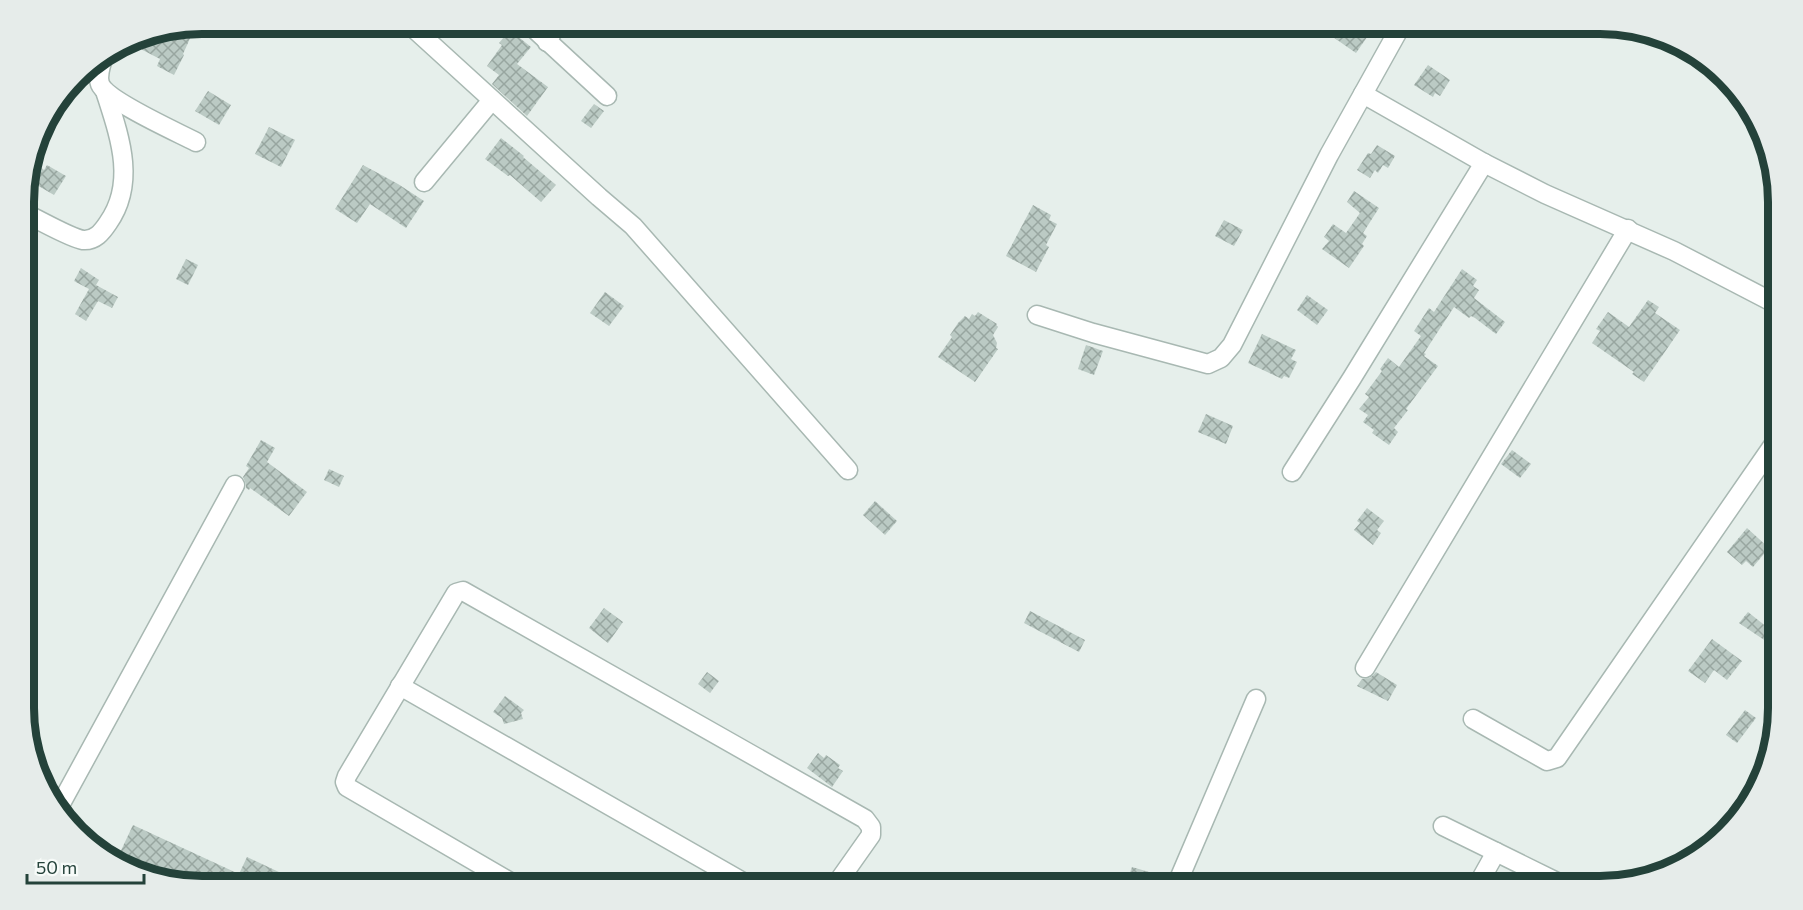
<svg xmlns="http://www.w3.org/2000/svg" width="1803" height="910" font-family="Commissioner,sans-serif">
<defs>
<pattern id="building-cross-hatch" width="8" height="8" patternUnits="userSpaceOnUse" patternTransform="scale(1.5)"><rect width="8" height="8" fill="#bbcac4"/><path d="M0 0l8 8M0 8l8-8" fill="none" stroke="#98a6a0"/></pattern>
</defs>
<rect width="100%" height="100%" fill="#e6efeb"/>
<g fill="url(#building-cross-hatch)">
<polygon points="1338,24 1364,24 1372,30 1356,53 1330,35"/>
<polygon points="196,25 183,54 184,55 174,75 157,66 160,59 127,42 135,37"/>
<polygon points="510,30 531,47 517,64 548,87 527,116 492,84 499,75 487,66 502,45 499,43"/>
<polygon points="1428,65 1450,80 1440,96 1435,93 1433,97 1414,85"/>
<polygon points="208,91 231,105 219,125 195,111"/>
<polygon points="594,104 604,111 591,128 581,121"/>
<polygon points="269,127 295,140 281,167 255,154"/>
<polygon points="501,138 524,156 523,157 556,185 541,202 510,175 508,176 485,159"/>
<polygon points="1377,145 1395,156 1388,168 1383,165 1378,173 1375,170 1370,178 1357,170 1368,153 1371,154"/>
<polygon points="38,165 44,170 47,165 66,176 54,195 30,181 33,177 31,175"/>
<polygon points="363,165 398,184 424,201 406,228 370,204 357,223 335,209"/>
<polygon points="1354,191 1379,208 1363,233 1367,236 1362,244 1364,246 1349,268 1322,249 1329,241 1324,237 1333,224 1346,233 1360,213 1347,202"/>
<polygon points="1033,205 1051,215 1049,220 1057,224 1046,245 1049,247 1036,272 1006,256"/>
<polygon points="1224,220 1243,230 1234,246 1215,236"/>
<polygon points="186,259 198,265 188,285 176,279"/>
<polygon points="81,268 99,280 96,285 118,297 112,308 98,301 86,321 75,314 89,289 74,281"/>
<polygon points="1462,269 1477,280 1473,286 1479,290 1474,298 1505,322 1496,334 1475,318 1471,316 1469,318 1454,307 1424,353 1426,354 1424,356 1438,366 1406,409 1408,410 1394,428 1398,432 1389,445 1372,433 1374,430 1363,422 1368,415 1359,409 1369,397 1365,394 1382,371 1380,369 1388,358 1399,367 1421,336 1414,331 1429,308 1434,312"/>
<polygon points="605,292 624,306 609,326 590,313"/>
<polygon points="1307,295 1328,310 1317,325 1297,310"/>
<polygon points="1648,300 1659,307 1655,313 1680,330 1644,382 1632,374 1634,372 1592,343 1600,331 1596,329 1608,312 1629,327"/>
<polygon points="978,312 997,324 996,325 998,327 993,335 997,343 996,348 998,349 975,382 938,357 952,337 950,335 958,323 965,316 969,319 972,314 975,316"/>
<polygon points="1262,334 1296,350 1291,359 1297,362 1289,378 1284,376 1282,379 1248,363"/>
<polygon points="1086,345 1103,351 1094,375 1078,369"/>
<polygon points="1206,414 1233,426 1226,444 1198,432"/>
<polygon points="261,440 275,448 267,462 307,492 289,516 250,488 249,490 246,488 246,484 243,477 249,468 246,466"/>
<polygon points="1512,450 1531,464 1520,478 1501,464"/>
<polygon points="329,469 344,476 339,487 324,480"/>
<polygon points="875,501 897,521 885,535 863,515"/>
<polygon points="1367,508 1384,521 1377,530 1381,533 1373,545 1354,530 1360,523 1357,521"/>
<polygon points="1747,528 1769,548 1753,567 1746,561 1742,565 1727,552"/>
<polygon points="604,608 623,622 608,643 589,628"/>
<polygon points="1030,611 1085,640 1079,652 1024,623"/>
<polygon points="1748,612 1768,628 1779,613 1779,650 1739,623"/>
<polygon points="1712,639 1742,661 1727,680 1714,670 1705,683 1688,671"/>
<polygon points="707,672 719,681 710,693 698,684"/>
<polygon points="1376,672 1397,685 1388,701 1357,686 1362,679 1370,678"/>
<polygon points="505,696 524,710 521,713 523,719 504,724 502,718 493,712"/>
<polygon points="1745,710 1756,718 1737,743 1726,735"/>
<polygon points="818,753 824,758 826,755 840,765 838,768 843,771 832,787 807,768"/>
<polygon points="133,825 239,874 247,857 281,873 275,886 203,886 124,868 116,861"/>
<polygon points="1132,867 1149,872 1144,886 1125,886"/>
</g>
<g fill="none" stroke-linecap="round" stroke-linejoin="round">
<defs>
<g id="minor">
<polyline points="409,24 599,197 633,226 848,470"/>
<polyline points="529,24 607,96"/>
<polyline points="547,42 557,24"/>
<path d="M104,56C101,65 97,75 100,84C107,101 177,132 196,142"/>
<polyline points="1363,94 1402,24"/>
<polyline points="424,182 492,100"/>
<path d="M24,213C38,219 70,238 83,240C95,241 102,232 108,223C137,182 119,135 105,91"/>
<polyline points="1037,315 1093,333 1208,364 1221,358 1232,345 1329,155 1363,94 1484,163 1545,194 1674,251 1778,305"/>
<polyline points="1292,472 1352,378 1484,163"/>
<polyline points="1365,668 1628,229"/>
<polyline points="400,686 750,886"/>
<polyline points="1473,719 1547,761 1557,758 1778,438"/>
<polyline points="58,809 235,485"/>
<polyline points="1443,826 1565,886"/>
<polyline points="517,886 347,787 345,782 347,776 456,593 463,591 865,819 871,827 871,835 835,886"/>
<polyline points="1176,886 1256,699"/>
<polyline points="1477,886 1496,852"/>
</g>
</defs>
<use href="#minor" stroke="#a8b8b2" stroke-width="21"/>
<use href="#minor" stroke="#fff" stroke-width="18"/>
</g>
<path d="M0 0H1803V910H0ZM202 34H1600A168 168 0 0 1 1768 202V708A168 168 0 0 1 1600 876H202A168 168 0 0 1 34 708V202A168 168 0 0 1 202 34Z" fill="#e6ecea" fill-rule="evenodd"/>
<path fill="none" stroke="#24423a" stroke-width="8" d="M202 34H1600A168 168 0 0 1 1768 202V708A168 168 0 0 1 1600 876H202A168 168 0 0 1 34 708V202A168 168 0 0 1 202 34Z"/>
<path d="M27 874v9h117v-9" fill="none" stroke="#24423a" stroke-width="3"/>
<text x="36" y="874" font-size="18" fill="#24423a" stroke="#f7fbf9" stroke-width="4.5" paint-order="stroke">50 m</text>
</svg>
